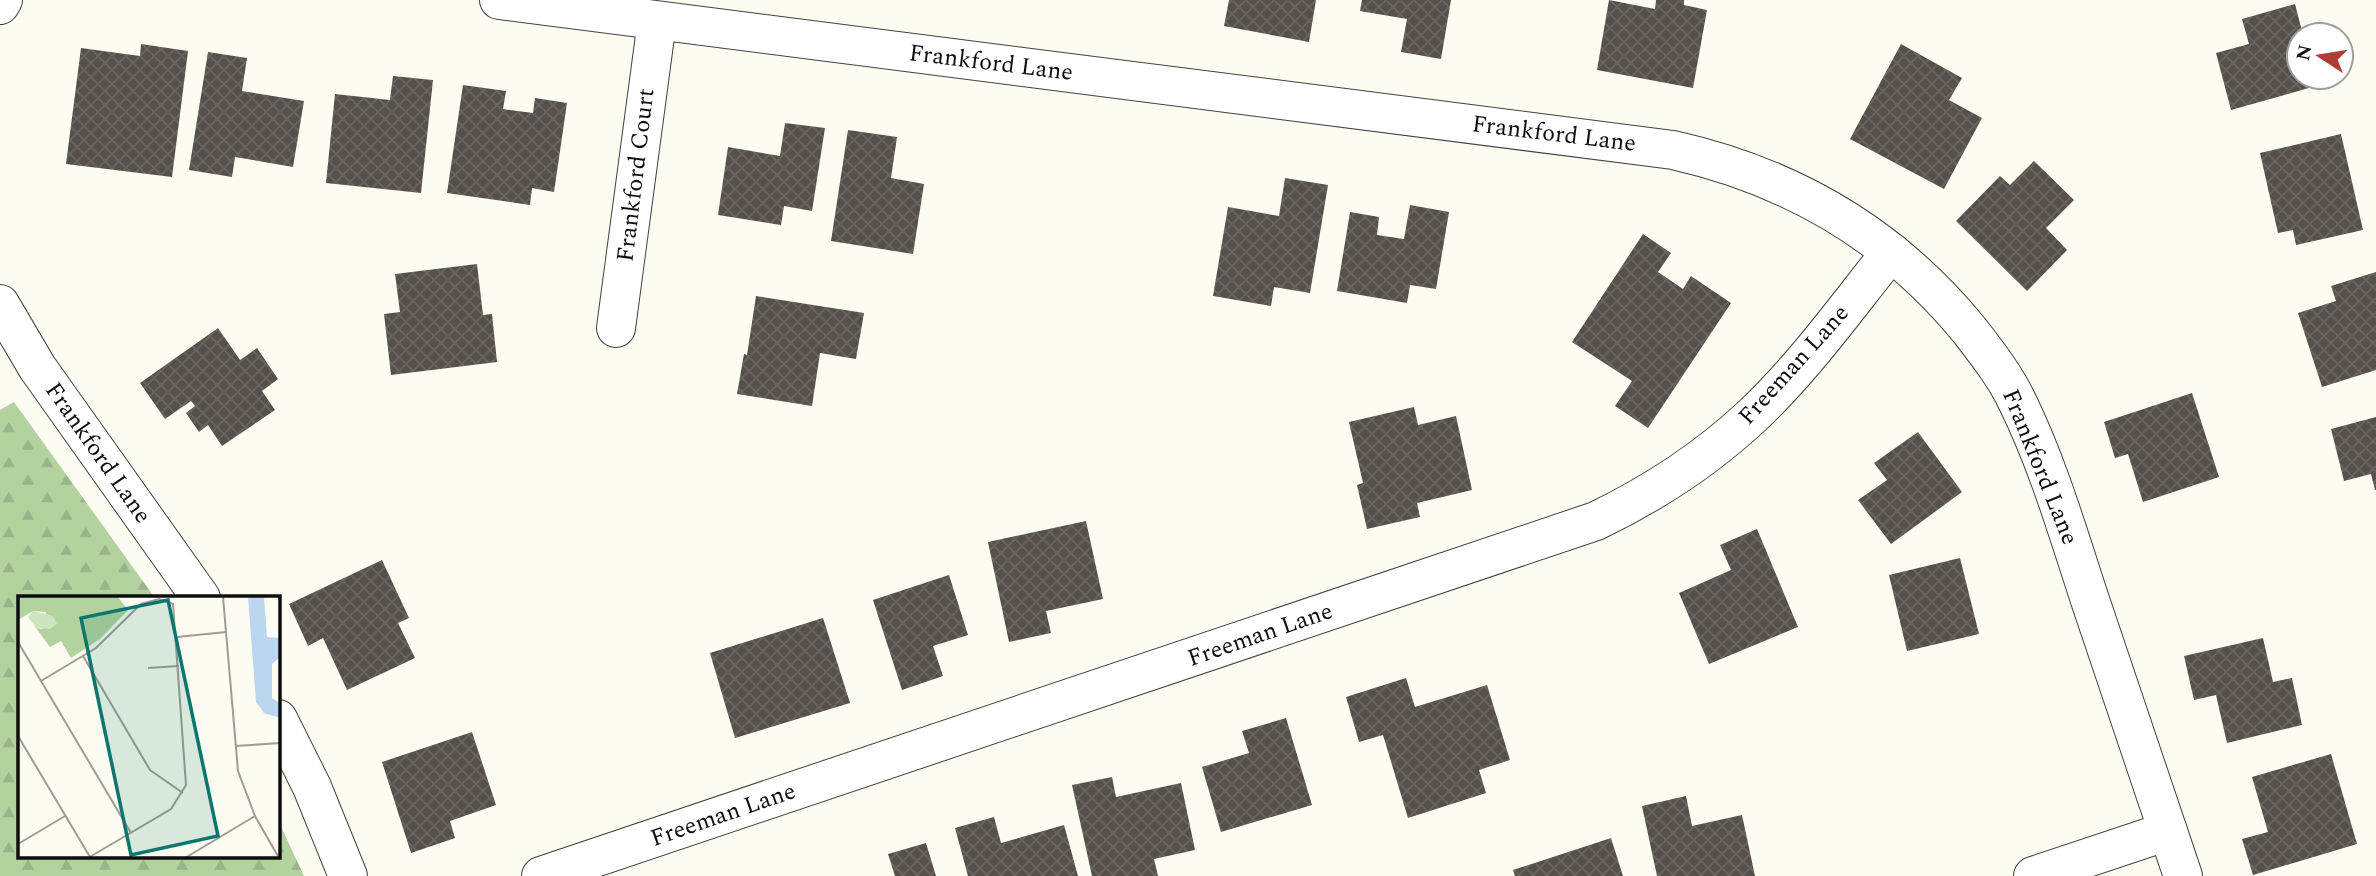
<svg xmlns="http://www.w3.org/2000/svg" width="2376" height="876" font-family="Spectral,serif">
<defs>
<pattern id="forest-firs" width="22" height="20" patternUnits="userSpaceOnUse" patternTransform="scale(1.75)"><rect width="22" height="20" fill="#b2d39f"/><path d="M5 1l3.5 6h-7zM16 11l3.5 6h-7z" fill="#98b488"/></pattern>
<pattern id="building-cross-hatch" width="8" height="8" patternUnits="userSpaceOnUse" patternTransform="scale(1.75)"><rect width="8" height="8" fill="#55504c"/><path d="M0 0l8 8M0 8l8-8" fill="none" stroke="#696561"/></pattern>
</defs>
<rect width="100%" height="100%" fill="#fdfcf1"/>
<polygon fill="url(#forest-firs)" points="14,402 155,598 19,598 19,857 278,857 278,820 304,876 0,876 0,410"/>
<g fill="url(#building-cross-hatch)">
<polygon points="1229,0 1316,0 1309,42 1224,26"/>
<polygon points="1362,0 1451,0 1441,59 1401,52 1407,19 1360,11"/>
<polygon points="1609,0 1655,9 1656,0 1684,0 1684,5 1707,10 1693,88 1597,70"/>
<polygon points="2295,4 2303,35 2299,35 2299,77 2314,77 2316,86 2231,110 2216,53 2249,44 2242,19"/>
<polygon points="141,44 188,51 172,177 66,164 81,48 140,56"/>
<polygon points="1901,44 1962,78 1949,100 1982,118 1944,189 1850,139"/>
<polygon points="208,52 247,58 242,91 304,101 293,167 235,157 232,177 189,170"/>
<polygon points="393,76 433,80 421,193 326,183 335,94 390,100"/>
<polygon points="463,85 506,91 503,109 533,113 535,98 567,103 554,192 532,188 530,205 447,193"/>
<polygon points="785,123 825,128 812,211 784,206 781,225 718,215 728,147 780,156"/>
<polygon points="848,130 897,137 891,178 924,184 913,254 831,241"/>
<polygon points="2341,134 2363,230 2296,245 2293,230 2278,233 2260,153"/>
<polygon points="2034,161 2074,200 2046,228 2067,250 2027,291 1956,221 2000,176 2010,185"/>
<polygon points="1285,178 1328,185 1310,293 1274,287 1271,306 1213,296 1228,207 1279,216"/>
<polygon points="1410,205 1449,212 1436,289 1410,285 1407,303 1337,291 1350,212 1379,217 1377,235 1404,239"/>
<polygon points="1643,234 1671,253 1658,272 1683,289 1691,276 1731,303 1648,428 1615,406 1632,381 1572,342"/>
<polygon points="477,264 483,315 492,314 497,362 391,375 384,314 400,312 395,274"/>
<polygon points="2376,272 2376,370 2322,387 2298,313 2336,301 2331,286"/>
<polygon points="756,296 864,313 856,359 820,353 812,406 737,394 744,354 747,355"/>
<polygon points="218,328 240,360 257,348 278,379 262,391 275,410 222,446 208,425 199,432 186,413 195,406 191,401 165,419 140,383"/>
<polygon points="2192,393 2219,477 2143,502 2128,454 2115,458 2104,422"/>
<polygon points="1414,407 1418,425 1456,416 1472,490 1417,503 1420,517 1367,529 1357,485 1363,483 1349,422"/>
<polygon points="2376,417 2376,490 2375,490 2371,474 2344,481 2331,429"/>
<polygon points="1918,432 1962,492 1891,544 1858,500 1887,480 1874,463"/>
<polygon points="1086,521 1103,599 1046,611 1051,633 1009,642 988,542"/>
<polygon points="1757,529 1798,627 1709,664 1679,593 1731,570 1720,545"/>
<polygon points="1960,558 1979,634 1907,651 1889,575"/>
<polygon points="382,560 409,618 398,623 415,658 347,690 323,638 308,646 289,604"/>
<polygon points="949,575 968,635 933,646 943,676 902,690 873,600"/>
<polygon points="823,618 850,703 735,738 710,653"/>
<polygon points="2263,638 2273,682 2292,678 2302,725 2227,743 2216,695 2194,700 2184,656"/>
<polygon points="1406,678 1415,707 1487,685 1510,760 1479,770 1486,793 1408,818 1383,735 1359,742 1346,697"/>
<polygon points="1286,718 1312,805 1221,832 1202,767 1249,753 1242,731"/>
<polygon points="472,732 496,805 450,821 455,838 411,853 382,762"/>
<polygon points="2331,754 2357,844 2253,875 2242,839 2268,832 2252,777"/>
<polygon points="1112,777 1116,797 1181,783 1195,850 1154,859 1158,876 1092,876 1072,785"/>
<polygon points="1686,796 1692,826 1742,815 1755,876 1657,876 1642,806"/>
<polygon points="994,817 1001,843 1064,825 1078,876 968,876 955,828"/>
<polygon points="1611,838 1623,876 1515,876 1513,870"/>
<polygon points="926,843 936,876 895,876 888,854"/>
</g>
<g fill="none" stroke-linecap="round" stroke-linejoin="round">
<defs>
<g id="minor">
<path d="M499,0L1673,150C1793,177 1892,235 1970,331C1987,353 2005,376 2017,401C2048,464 2068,533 2090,600C2121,692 2152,784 2183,876"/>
<polyline points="0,5 3,0"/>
<polyline points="0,304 37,367 201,598"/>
<polyline points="616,328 657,21"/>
<polyline points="278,719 312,787 348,876"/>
<path d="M541,876L1596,521C1652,494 1706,459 1752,416C1804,367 1846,308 1891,252"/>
<polyline points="2033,876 2168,831"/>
</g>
</defs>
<use href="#minor" stroke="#414141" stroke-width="40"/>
<use href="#minor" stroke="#fff" stroke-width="38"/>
</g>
<g text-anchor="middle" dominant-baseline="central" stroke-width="7" stroke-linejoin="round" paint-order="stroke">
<g font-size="24" fill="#0e0e0e" stroke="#fff">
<text transform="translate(991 63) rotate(7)">Frankford Lane</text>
<text transform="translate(1554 134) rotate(7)">Frankford Lane</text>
<text transform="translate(636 175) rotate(-83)">Frankford Court</text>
<text transform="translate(1794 365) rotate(-48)">Freeman Lane</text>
<text transform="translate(98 453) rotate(55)">Frankford Lane</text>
<text transform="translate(2040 467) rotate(68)">Frankford Lane</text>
<text transform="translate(1260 635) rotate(-19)">Freeman Lane</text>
<text transform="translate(723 815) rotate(-19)">Freeman Lane</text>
</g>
</g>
<g transform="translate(18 596)">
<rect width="262" height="262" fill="#fdfcf1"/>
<path d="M0,1H100L110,14L82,43L53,62L43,45L32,51L18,32L24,33L28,16L15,15L0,24Z" fill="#b2d39f"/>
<path d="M15,15L35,20L39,28L32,33L18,32L10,21Z" fill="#cee4be"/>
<path d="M230,1H246L249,41L262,42V61L254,68V102L262,107V122L246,117L238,106Z" fill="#bbd7ef"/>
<path fill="none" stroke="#9d9d96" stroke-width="2" d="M205,1L220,175L237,220L261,262M159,41L208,36M0,46L113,237M65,60L132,174L165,197M130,72L161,70M23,85L78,52L123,8L141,3L155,8L168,189L153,213L70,262M0,140L72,261M217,150L263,147M0,248L47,220M167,262L237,220"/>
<path fill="#0f766e" fill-opacity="0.15" stroke="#0f766e" stroke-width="3.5" d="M150,4L200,240L113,259L63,22Z"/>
<rect width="262" height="262" fill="none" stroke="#0e0e0e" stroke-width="3.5"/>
</g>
<g transform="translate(2320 56) rotate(282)"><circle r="33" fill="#ffffff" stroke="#9f9f9f" stroke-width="2"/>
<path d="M0-5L12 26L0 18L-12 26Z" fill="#ad3b36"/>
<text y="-10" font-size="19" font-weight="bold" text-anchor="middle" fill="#0e0e0e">N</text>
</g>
</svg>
